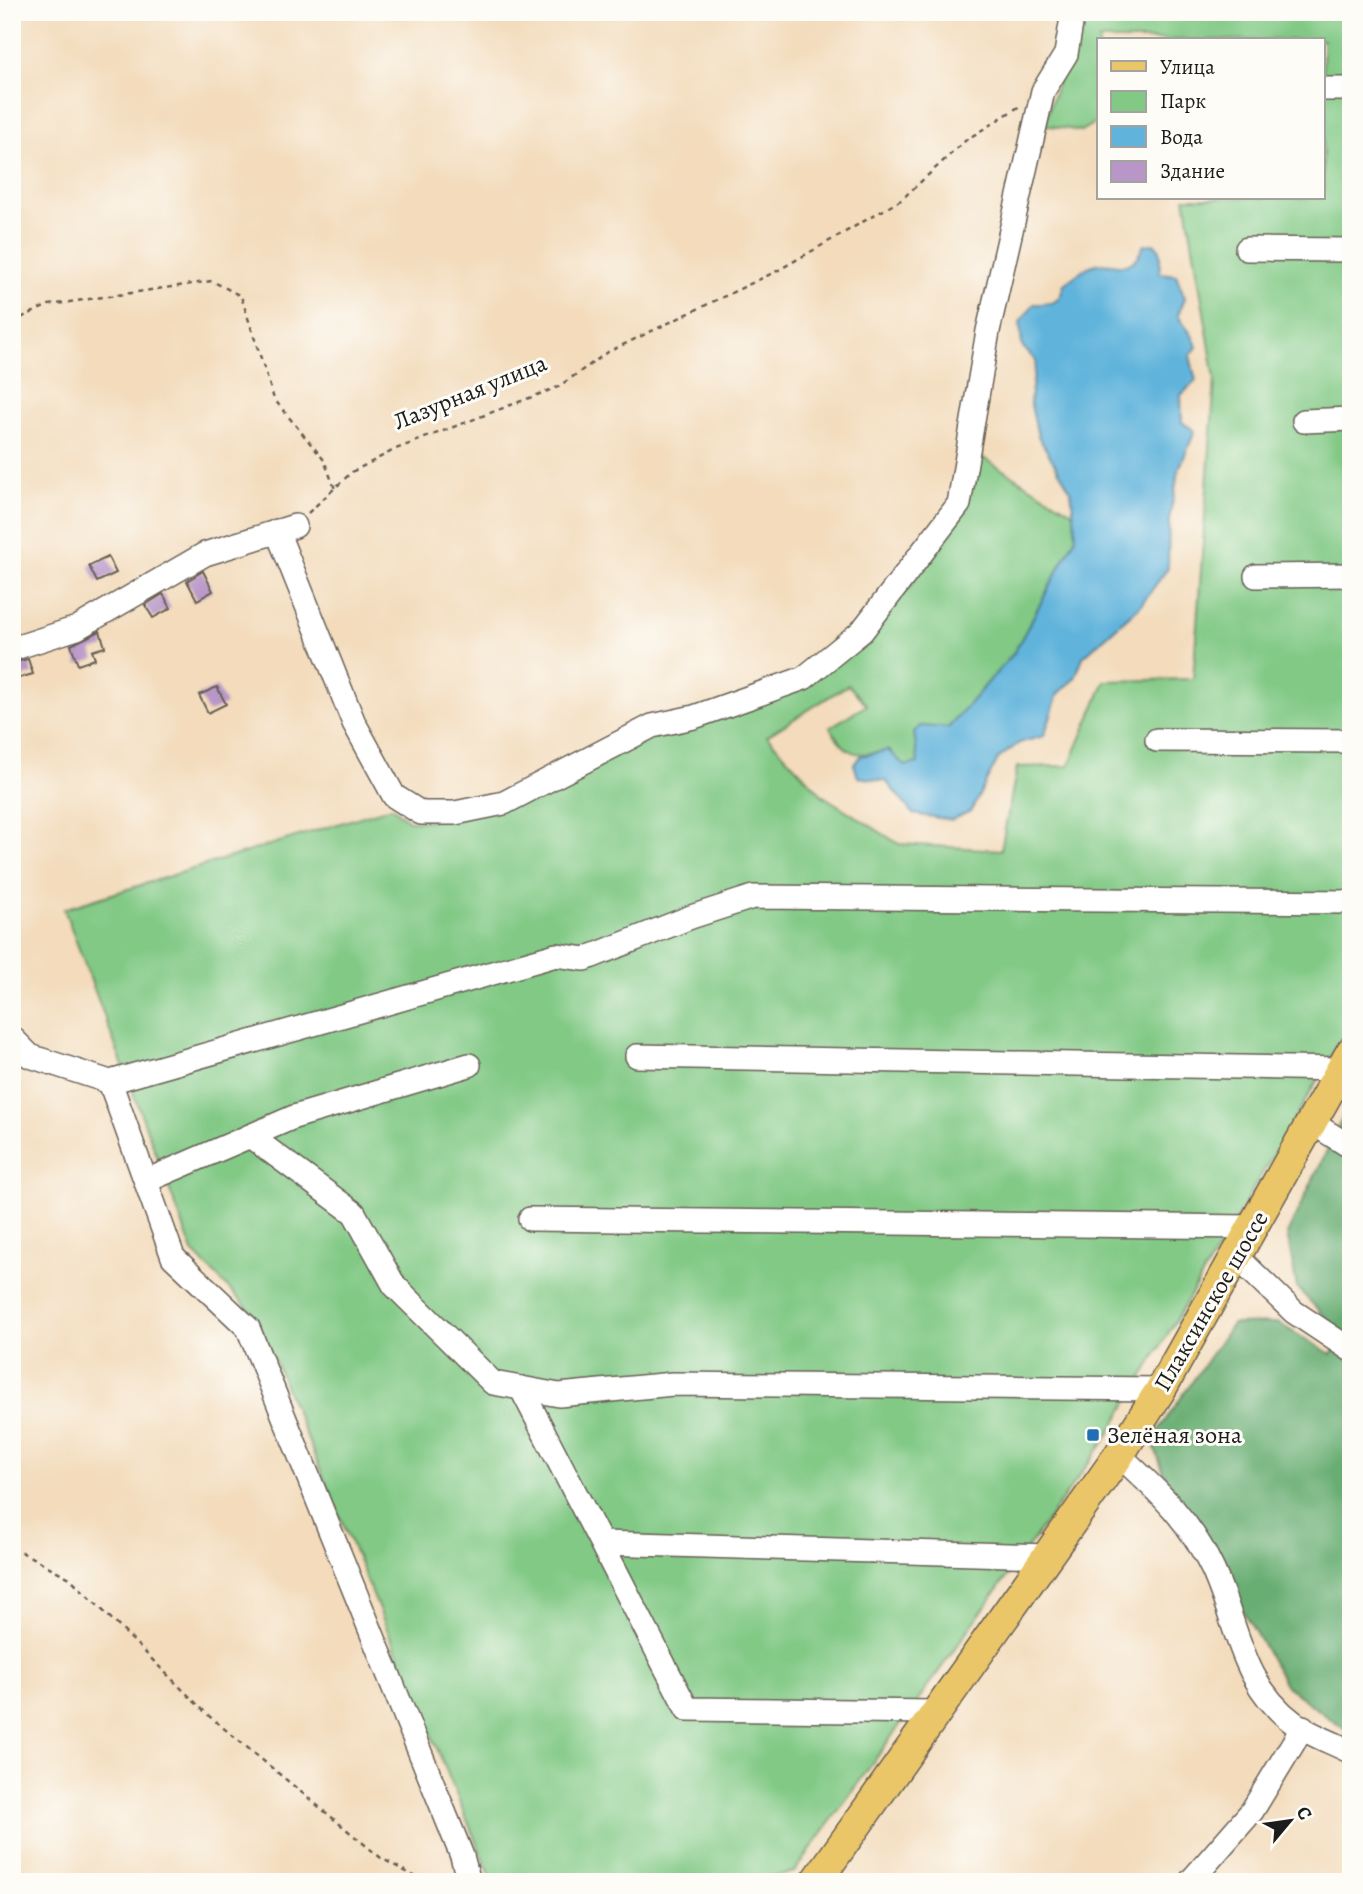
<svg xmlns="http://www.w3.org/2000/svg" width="1363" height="1894" font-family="Alegreya,serif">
<rect width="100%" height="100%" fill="#fdfcf7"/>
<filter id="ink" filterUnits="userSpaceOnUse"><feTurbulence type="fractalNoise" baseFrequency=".0143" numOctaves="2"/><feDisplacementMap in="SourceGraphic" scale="14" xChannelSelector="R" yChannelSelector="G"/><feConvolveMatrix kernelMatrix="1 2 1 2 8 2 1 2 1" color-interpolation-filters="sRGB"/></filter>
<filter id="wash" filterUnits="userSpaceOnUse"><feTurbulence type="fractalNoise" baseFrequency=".00686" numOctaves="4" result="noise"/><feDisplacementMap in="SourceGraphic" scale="28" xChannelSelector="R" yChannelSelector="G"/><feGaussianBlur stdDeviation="1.57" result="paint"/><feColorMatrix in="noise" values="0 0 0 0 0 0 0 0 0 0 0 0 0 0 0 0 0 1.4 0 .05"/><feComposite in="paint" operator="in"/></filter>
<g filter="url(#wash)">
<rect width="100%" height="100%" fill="#f3dbbb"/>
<path fill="#81c985" stroke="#4e7250" stroke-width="2" d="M1080,12H1351V1023L1106,1439L794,1872L743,1882H493L256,1316L193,1252L64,909L392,807L409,821L453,820L638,740L821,673L910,588L929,553L964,509L980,456L1074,513L1076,537L1014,653L948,728L920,726L918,763L905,766L888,750C856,757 847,757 830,727L867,705L848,685L767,736L822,795L899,844L1001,850L1017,767L1069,766L1105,681L1193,679L1215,379L1185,198H1323V40H1099V120L1081,131L1044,125Z"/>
<polygon fill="#68ad72" stroke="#426447" stroke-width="2" points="1351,1100 1351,1734 1286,1686 1163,1471 1152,1440 1232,1324 1278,1323 1331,1354 1345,1337 1297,1288 1287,1234"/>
<path fill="#60b4dc" stroke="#3e687c" stroke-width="2" d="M1155,244L1160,250V273L1176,275L1185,298L1178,315C1184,328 1193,332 1197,347L1190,356L1196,381L1181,395L1182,422L1195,431L1179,469L1169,520L1168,568L1140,606L1083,657L1075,678L1058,694L1044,736L1019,743L998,759L971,811L952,820L913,814L886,781L858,777L854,764L861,756L888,750L905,766L918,763L914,732L920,726L948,728L1014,653L1076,537L1071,491L1038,436L1030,401L1036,361L1022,346L1020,322L1034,304C1054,304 1060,304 1064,284C1073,278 1084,268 1093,265C1117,258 1129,279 1144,245Z"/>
<g id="blocks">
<g fill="#b896c7">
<polygon points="108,557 116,573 97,582 89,566"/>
<polygon points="203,571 213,591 197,600 187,581"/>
<polygon points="163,594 171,608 153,618 145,605"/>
<polygon points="100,631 105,647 92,651 95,659 78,665 71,645"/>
<polygon points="28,659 33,674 12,680 12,663"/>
<polygon points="217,687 226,704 208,713 199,695"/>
</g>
</g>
</g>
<g filter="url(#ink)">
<use href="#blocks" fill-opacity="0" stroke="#675f54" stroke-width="2"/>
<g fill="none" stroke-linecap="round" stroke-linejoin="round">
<defs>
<g id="minor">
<polyline points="1323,89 1351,89"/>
<polyline points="1247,249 1351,250"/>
<polyline points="1304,421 1351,419"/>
<polyline points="277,531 354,723 394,796 421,813 455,813 504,803 652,726 694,717 804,678 862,631 959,504 988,331 1043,91 1066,54 1073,12"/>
<polyline points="1256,576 1351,575"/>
<polyline points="12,649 77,628 205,554 295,526"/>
<polyline points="1157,740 1351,741"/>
<polyline points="12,1038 30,1056 110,1082 556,955 585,959 691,917 753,897 1351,902"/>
<polyline points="637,1056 1342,1069"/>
<polyline points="110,1082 173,1257 248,1328 462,1856 469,1882"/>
<polyline points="1312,1123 1351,1147"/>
<polyline points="250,1136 354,1213 394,1285 493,1383 559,1395 673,1384 1161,1389"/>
<polyline points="146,1181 294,1117 469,1065"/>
<polyline points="530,1219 1253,1227"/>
<polyline points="1236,1256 1294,1312 1351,1350"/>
<polyline points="521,1388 687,1709 935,1712"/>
<path d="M1119,1455C1158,1491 1190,1520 1213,1570C1238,1625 1241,1684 1294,1723C1310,1735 1332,1742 1351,1752"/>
<polyline points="602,1543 1047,1556"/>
<polyline points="1190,1882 1252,1811 1303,1727"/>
</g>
<polyline id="major" points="816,1882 1119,1455 1161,1389 1351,1052"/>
</defs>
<use href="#minor" stroke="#675f54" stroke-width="26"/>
<use href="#major" stroke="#675f54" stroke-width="33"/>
<g stroke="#675f54" stroke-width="2.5" stroke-dasharray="5 5" stroke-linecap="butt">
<polyline points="12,322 49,305 212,281 241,296 274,399 324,460 335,489"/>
<polyline points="308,513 352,472 396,449 558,387 608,352 777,271 901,200 966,140 1020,106"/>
<polyline points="12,1547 70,1578 209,1716 381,1858 425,1882"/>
<polyline points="12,1847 24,1882"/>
</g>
<use href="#minor" stroke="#fff" stroke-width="23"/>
<use href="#major" stroke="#ebc669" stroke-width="30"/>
</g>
</g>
<rect fill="#1f6fb2" stroke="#fdfcf7" stroke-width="2.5" x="1086" y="1428" width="14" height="14" rx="3.5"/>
<g text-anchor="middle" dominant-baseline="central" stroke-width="6" stroke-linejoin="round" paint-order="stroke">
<g font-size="24" fill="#1c1c1c" stroke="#fdfcf7">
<text transform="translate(470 392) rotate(-22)">Лазурная улица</text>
<text transform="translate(1211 1301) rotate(-60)">Плаксинское шоссе</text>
</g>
<g font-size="24" fill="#1c1c1c" stroke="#fdfcf7" text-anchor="start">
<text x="1107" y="1435">Зелёная зона</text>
</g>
</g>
<rect width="1363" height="1894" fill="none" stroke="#fdfcf7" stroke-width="42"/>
<rect x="1097" y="38" width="228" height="161" fill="#fdfcf7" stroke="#a3a29f" stroke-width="2"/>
<rect x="1111" y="61" width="35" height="10" fill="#ebc669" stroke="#a3a29f" stroke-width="2"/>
<text x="1160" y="74" font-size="21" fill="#1c1c1c">Улица</text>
<rect x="1111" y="91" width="35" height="21" fill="#81c985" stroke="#a3a29f" stroke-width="2"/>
<text x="1160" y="108" font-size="21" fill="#1c1c1c">Парк</text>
<rect x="1111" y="126" width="35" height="21" fill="#60b4dc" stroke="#a3a29f" stroke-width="2"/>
<text x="1160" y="144" font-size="21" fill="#1c1c1c">Вода</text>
<rect x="1111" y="161" width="35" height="21" fill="#b896c7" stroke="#a3a29f" stroke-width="2"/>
<text x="1160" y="178" font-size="21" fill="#1c1c1c">Здание</text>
<g transform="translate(1290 1821) rotate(61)" stroke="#fdfcf7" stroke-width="5" paint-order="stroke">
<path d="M0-5L12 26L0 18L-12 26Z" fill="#1c1c1c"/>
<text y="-10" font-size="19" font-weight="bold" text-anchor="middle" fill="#1c1c1c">С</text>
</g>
</svg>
